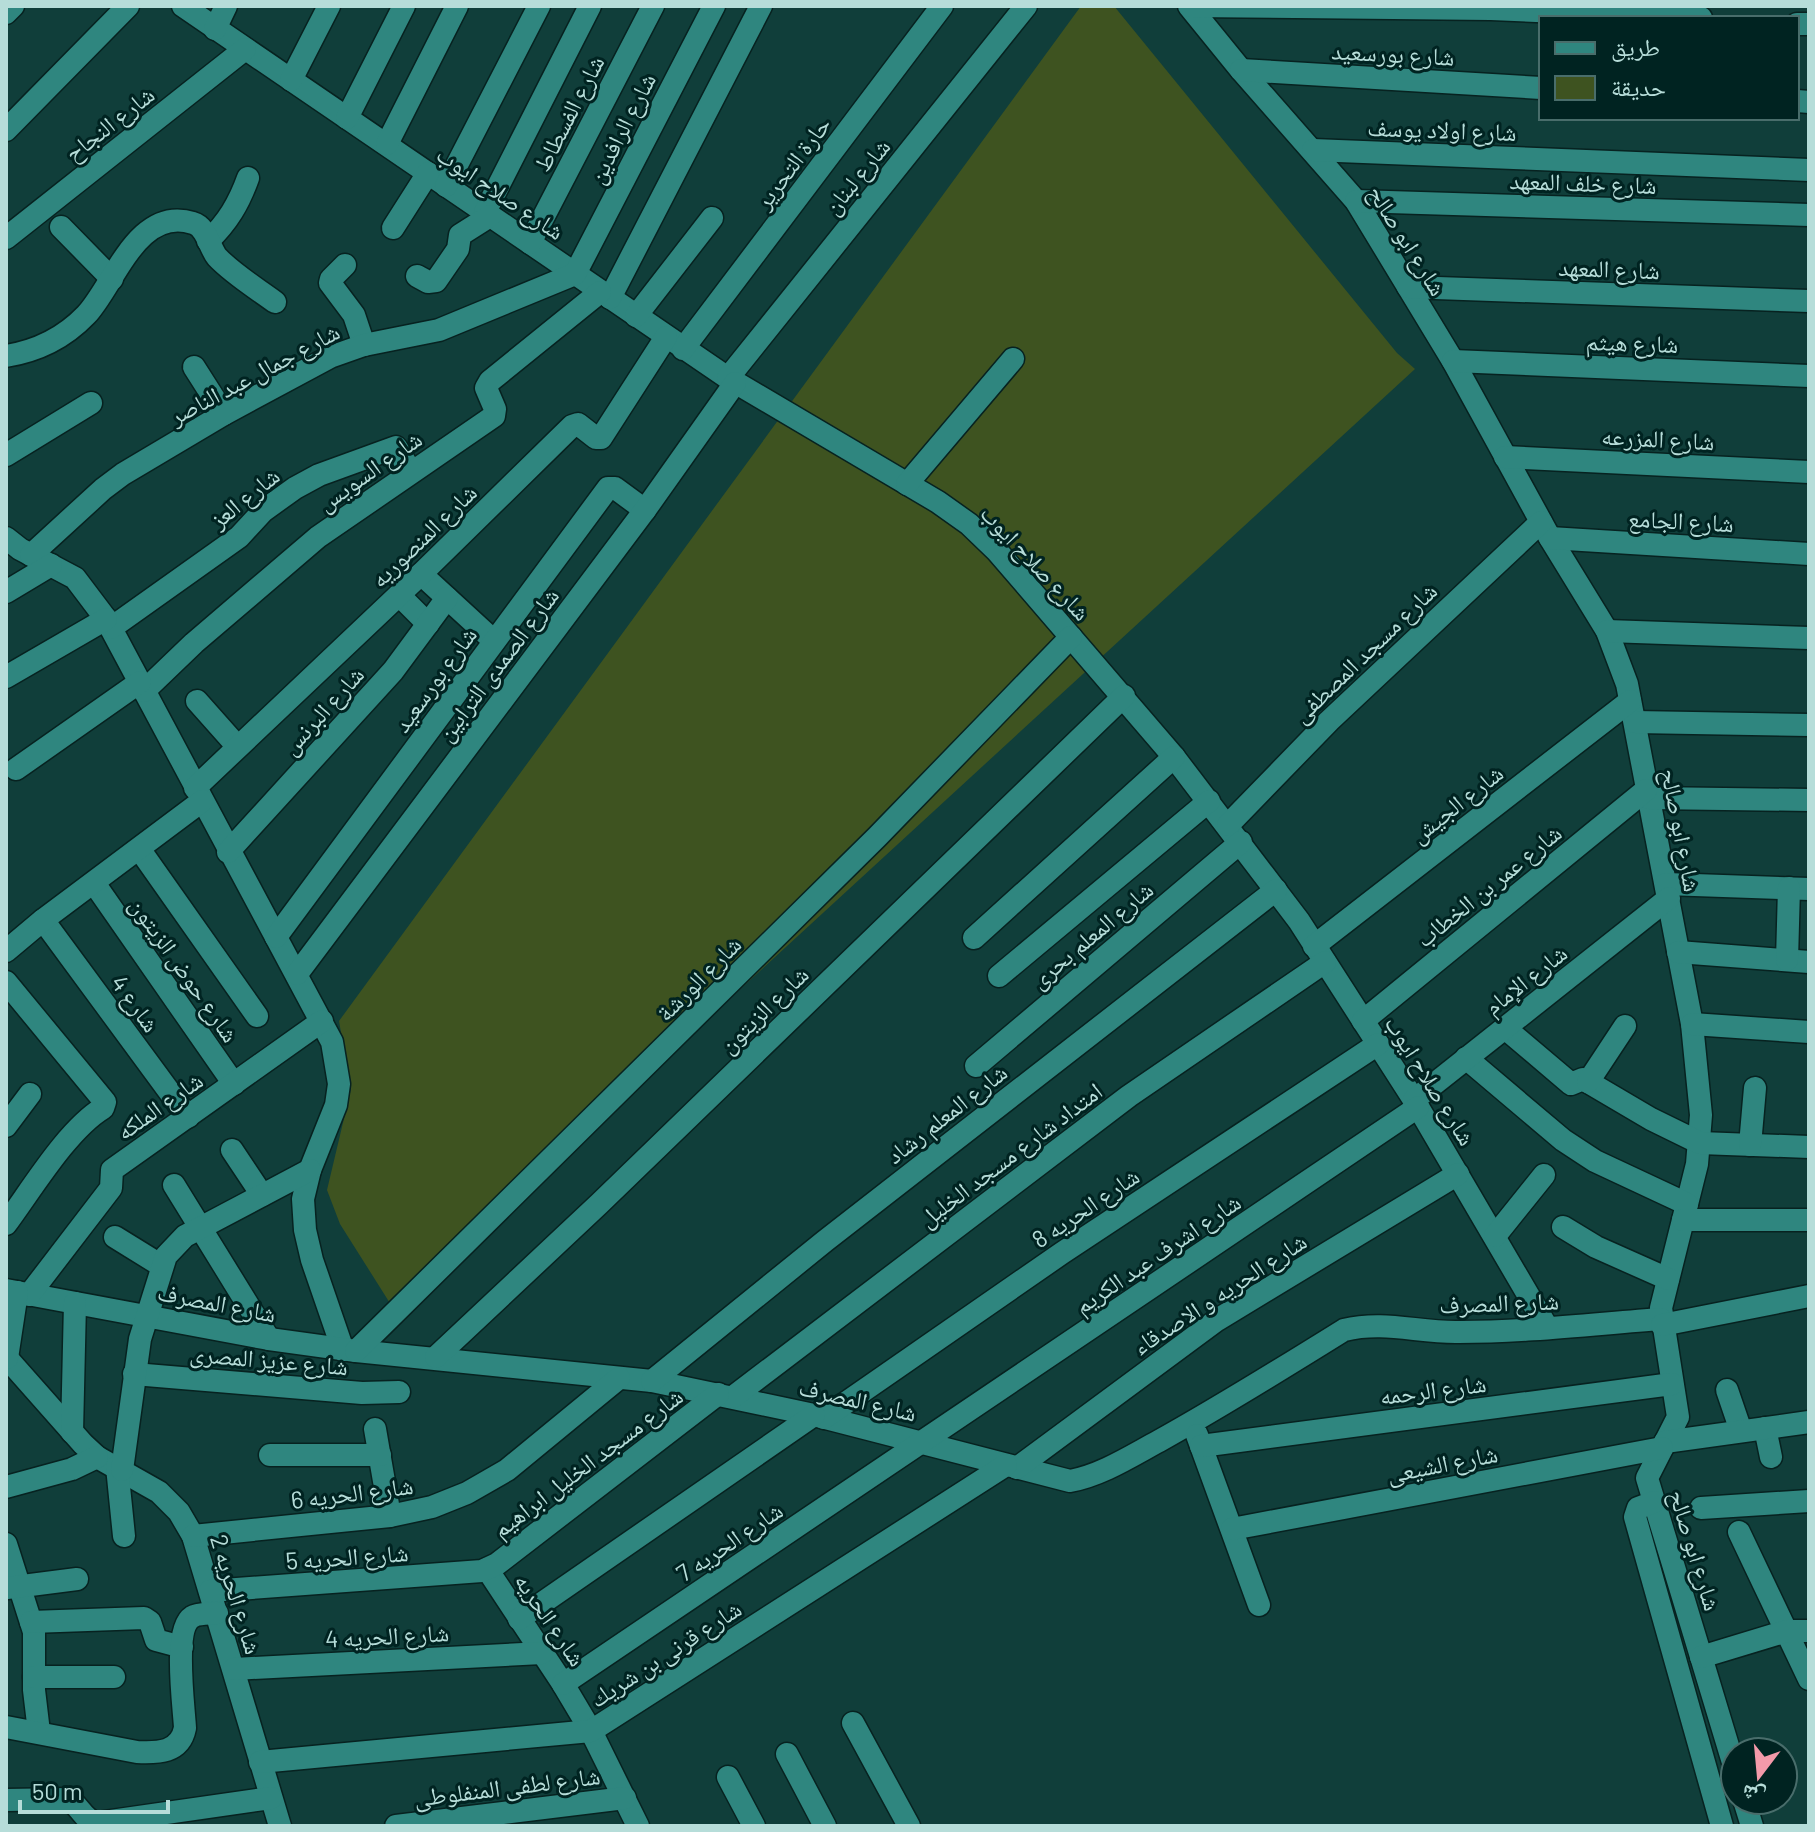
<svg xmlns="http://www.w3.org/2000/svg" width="1815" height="1832" font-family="Barlow,'Noto Naskh Arabic',sans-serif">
<rect width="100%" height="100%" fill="#103e3a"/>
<polygon fill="#3e5320" points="1081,6 1114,6 1397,353 1415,369 393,1308 340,1224 327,1190 351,1089 339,1021"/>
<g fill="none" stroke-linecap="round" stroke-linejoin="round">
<defs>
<g id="minor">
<polyline points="183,6 728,378 938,502 969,524 997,551 1174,757 1299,921 1414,1100 1547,1327"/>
<polyline points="1189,6 1241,70 1356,201 1453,361 1550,538 1607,631 1627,684 1692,1024 1701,1115 1697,1164 1661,1308 1678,1417 1647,1478 1735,1769"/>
<polyline points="1190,6 1491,9 1701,18"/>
<polyline points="6,13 13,6"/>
<polyline points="1797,24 1809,24"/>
<polyline points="215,29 226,6"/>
<polyline points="1241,70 1541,88"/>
<polyline points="291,80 329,6"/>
<polyline points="1797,101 1809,102"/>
<polyline points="347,118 404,6"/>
<polyline points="6,130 128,6"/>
<polyline points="387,144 457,6"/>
<polyline points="1313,150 1809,170"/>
<polyline points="446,186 539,6"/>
<polyline points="1356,201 1809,215"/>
<polyline points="485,212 590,6"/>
<polyline points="61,227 112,279"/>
<polyline points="393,228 428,173"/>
<polyline points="6,238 245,49"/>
<path d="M208,241C228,222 239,203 248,178"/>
<polyline points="530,243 653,6"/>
<polyline points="345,265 331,279 330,283 354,315 364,345"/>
<polyline points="417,276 428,282 436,281 458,249 460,235 490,216"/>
<polyline points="1408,287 1809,301"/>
<polyline points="610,298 761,6"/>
<polyline points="636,316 712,218"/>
<polyline points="683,349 942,6"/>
<path d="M6,356C37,351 63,339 86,315C114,286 137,205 193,223C207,227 209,247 217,257C233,274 256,288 275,302"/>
<polyline points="1453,361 1809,376"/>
<polyline points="194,367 224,414"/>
<polyline points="728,378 1026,6"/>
<polyline points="6,455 91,403"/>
<polyline points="1505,457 1809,472"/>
<polyline points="907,484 1013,359"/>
<polyline points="6,538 20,549 75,578 106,619 332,1042 339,1084 336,1105 310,1170 303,1199 305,1230 312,1260 343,1350"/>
<polyline points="1550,538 1809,554"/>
<polyline points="31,555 103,489 123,474 224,414 330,357 364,345 439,330 575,274 714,6"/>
<polyline points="421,574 494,641"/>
<polyline points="6,592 51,565"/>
<polyline points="399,595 428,624"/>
<polyline points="111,628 239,537 263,511 295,488 319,475 396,447 411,472"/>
<polyline points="1607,631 1809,638"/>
<polyline points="6,677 106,619"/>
<polyline points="144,691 194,643 318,537 494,416 495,409 486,388 490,381 600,292"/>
<polyline points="197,701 237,746"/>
<polyline points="1635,722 1809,725"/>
<polyline points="16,769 140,682"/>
<polyline points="195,788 421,574 572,426 578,424 596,438 601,438 666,337"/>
<polyline points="1649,798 1809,800"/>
<polyline points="1228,825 1329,721 1541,522"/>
<polyline points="140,850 257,1016"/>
<polyline points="228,852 393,671 447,598"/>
<polyline points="94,883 234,1084"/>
<polyline points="1666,884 1809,889"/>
<polyline points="43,920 188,1117"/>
<polyline points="276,937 608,488 615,488 645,510"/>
<polyline points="974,938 1174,757"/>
<polyline points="1314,946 1630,701"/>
<polyline points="6,951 43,920 202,801"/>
<polyline points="1678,952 1809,962"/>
<polyline points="1787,960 1789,888"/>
<polyline points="297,974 645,510 735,383"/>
<polyline points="999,976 1209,801"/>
<path d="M6,982L105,1102L103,1108C67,1130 32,1189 6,1224"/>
<polyline points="1363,1021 1646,790"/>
<polyline points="1692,1024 1809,1032"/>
<polyline points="1505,1028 1571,1084 1583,1079 1651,1119 1700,1143 1809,1147"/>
<polyline points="1466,1058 1563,1140 1595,1161 1687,1204"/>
<polyline points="976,1066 1241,842"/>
<polyline points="1588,1082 1625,1026"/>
<polyline points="1414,1100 1669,898"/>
<polyline points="6,1126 30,1094"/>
<polyline points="1750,1145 1755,1088"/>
<polyline points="232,1150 262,1195"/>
<polyline points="174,1185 269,1339"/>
<polyline points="1683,1220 1809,1220"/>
<polyline points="1563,1227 1596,1247 1668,1279"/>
<polyline points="1495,1236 1544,1175"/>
<polyline points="115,1237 162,1266"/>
<path d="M6,1290L269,1339L356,1351L652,1381L814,1415L1070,1481C1102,1475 1131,1456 1159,1441C1222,1406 1283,1368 1344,1330C1385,1320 1418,1333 1459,1332C1526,1332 1594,1324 1661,1319"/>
<polyline points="29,1295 111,1188 112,1170 322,1021"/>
<polyline points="1662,1325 1809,1296"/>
<polyline points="356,1351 877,837 1071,637"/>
<polyline points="6,1357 83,1444 97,1457 159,1492 179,1512 193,1536 280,1826"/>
<polyline points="436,1357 599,1204 1124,696"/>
<polyline points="7,1358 17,1292"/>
<polyline points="134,1374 362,1393 399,1392"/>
<polyline points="652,1381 825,1241 1276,890"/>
<polyline points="1727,1390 1741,1431"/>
<polyline points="733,1397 1129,1096 1325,962"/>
<polyline points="824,1418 1062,1253 1378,1044"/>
<polyline points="1765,1428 1771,1457"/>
<polyline points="375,1429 390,1516"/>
<polyline points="72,1432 75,1303"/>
<polyline points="1197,1435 1259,1605"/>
<polyline points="1665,1442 1809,1422"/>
<polyline points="1201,1446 1672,1384"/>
<polyline points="270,1455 380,1455"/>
<polyline points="117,1467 124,1536"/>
<polyline points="1017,1468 1217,1320 1458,1174"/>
<polyline points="122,1470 140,1339 166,1256 185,1236 310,1170"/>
<polyline points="6,1487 72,1469 97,1457"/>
<polyline points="1654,1502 1638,1508 1635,1517 1722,1826"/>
<polyline points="1701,1508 1809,1501"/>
<polyline points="1232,1529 1662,1448"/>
<polyline points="1739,1532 1809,1679"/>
<polyline points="193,1536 390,1516 432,1507 467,1493 507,1470 619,1378"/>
<polyline points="6,1544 34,1632 34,1690 39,1732"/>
<polyline points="487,1569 563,1684 591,1731 638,1826"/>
<polyline points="7,1588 77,1579"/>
<polyline points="210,1591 482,1571 497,1564 718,1394"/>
<polyline points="519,1619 814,1415"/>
<polyline points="31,1622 144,1618 150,1622 156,1640 182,1647"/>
<polyline points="1701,1657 1787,1631 1809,1631"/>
<polyline points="234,1669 542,1653"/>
<polyline points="34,1677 114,1677"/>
<polyline points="563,1684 1418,1107"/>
<polyline points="853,1723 909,1826"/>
<path d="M6,1727L137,1752C158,1753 180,1753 185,1728C184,1707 173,1629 192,1617C198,1613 210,1614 217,1613"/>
<polyline points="787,1754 825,1826"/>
<polyline points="260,1762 591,1731 1006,1465"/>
<polyline points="728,1777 754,1826"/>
<path d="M6,1800L67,1799C80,1804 82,1820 97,1823L271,1798"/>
<polyline points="1744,1800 1752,1826"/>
<polyline points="396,1826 625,1798"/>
</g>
</defs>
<use href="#minor" stroke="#072220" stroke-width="25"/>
<use href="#minor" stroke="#2f867f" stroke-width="22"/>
</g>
<g text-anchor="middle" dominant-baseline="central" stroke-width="6" stroke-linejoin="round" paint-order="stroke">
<g font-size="24" fill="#b6ddd9" stroke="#002321">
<text transform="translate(1393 53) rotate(3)">شارع بورسعيد</text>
<text transform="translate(568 113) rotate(-63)">شارع الفسطاط</text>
<text transform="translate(109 123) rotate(-38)">شارع النجاح</text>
<text transform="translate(621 128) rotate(-63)">شارع الرافدين</text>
<text transform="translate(1442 129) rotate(2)">شارع اولاد يوسف</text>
<text transform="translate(792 162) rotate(-53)">حارة التحرير</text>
<text transform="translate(856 176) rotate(-51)">شارع لبنان</text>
<text transform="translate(1583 182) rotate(2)">شارع خلف المعهد</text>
<text transform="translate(501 192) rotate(34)">شارع صلاح ايوب</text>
<text transform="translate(1408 240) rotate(58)">شارع ابو صالح</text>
<text transform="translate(1609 268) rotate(2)">شارع المعهد</text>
<text transform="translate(1632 342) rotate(2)">شارع هيثم</text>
<text transform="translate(254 373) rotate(-28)">شارع جمال عبد الناصر</text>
<text transform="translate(1658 438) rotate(3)">شارع المزرعه</text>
<text transform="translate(369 470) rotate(-35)">شارع السويس</text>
<text transform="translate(244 497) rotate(-39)">شارع العز</text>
<text transform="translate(1681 520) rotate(3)">شارع الجامع</text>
<text transform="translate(423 535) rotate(-44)">شارع المنصوريه</text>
<text transform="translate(1036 562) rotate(47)">شارع صلاح ايوب</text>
<text transform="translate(1364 652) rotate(-44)">شارع مسجد المصطفى</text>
<text transform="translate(497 664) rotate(-53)">شارع الصمدى الترابين</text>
<text transform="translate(434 679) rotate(-54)">شارع بورسعيد</text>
<text transform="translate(322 710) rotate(-48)">شارع البرنس</text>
<text transform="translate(1456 803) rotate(-38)">شارع الجيش</text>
<text transform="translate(1682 830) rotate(79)">شارع ابو صالح</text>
<text transform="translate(1488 885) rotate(-39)">شارع عمر بن الخطاب</text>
<text transform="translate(1091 934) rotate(-40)">شارع المعلم بحرى</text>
<text transform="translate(185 969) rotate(55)">شارع حوض الزيتون</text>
<text transform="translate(698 978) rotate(-45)">شارع الورشة</text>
<text transform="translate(1525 979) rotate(-38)">شارع الإمام</text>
<text transform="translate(136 1003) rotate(54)">شارع 4</text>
<text transform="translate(763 1009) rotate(-44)">شارع الزيتون</text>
<text transform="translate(1431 1080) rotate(58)">شارع صلاح ايوب</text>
<text transform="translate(159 1105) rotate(-35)">شارع الملكه</text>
<text transform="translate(946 1113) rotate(-38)">شارع المعلم رشاد</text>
<text transform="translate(1010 1154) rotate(-37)">امتداد شارع مسجد الخليل</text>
<text transform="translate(1085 1207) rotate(-34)">شارع الحريه 8</text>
<text transform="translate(1157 1253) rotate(-34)">شارع اشرف عبد الكريم</text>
<text transform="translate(1219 1293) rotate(-33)">شارع الحريه و الاصدقاء</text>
<text transform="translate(217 1302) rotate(11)">شارع المصرف</text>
<text transform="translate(1499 1302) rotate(-2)">شارع المصرف</text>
<text transform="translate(269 1359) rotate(5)">شارع عزيز المصرى</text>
<text transform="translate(1433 1389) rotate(-7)">شارع الرحمه</text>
<text transform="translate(858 1399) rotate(13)">شارع المصرف</text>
<text transform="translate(587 1462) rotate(-37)">شارع مسجد الخليل ابراهيم</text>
<text transform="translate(1442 1463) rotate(-11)">شارع الشيعى</text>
<text transform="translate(352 1492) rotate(-7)">شارع الحريه 6</text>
<text transform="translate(729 1541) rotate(-34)">شارع الحريه 7</text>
<text transform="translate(1696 1550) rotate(73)">شارع ابو صالح</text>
<text transform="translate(347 1556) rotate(-4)">شارع الحريه 5</text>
<text transform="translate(237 1594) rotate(73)">شارع الحريه 2</text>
<text transform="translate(551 1619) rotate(56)">شارع الحريه</text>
<text transform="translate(387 1635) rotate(-3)">شارع الحريه 4</text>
<text transform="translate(665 1653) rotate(-33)">شارع قرنى بن شريك</text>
<text transform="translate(507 1786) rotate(-7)">شارع لطفى المنفلوطى</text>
</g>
</g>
<rect width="1815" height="1832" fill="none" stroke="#b6ddd9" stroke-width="16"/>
<rect x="1539" y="16" width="260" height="104" fill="#002321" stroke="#496d6b" stroke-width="2"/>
<rect x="1555" y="42" width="40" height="12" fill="#2f867f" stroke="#496d6b" stroke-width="2"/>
<text x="1611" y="56" font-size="24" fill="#b6ddd9">طريق</text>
<rect x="1555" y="76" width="40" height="24" fill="#3e5320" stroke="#496d6b" stroke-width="2"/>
<text x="1611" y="96" font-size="24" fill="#b6ddd9">حديقة</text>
<g transform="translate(1759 1776) rotate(196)"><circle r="38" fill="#002321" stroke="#496d6b" stroke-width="2"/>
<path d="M0-6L14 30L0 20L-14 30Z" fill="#f39aaa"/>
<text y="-12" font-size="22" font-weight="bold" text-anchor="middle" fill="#b6ddd9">ش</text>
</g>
<path d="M20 1800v12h148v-12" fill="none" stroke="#b6ddd9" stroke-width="4"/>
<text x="32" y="1800" font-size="24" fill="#b6ddd9" stroke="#002321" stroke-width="6" paint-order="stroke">50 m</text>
</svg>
